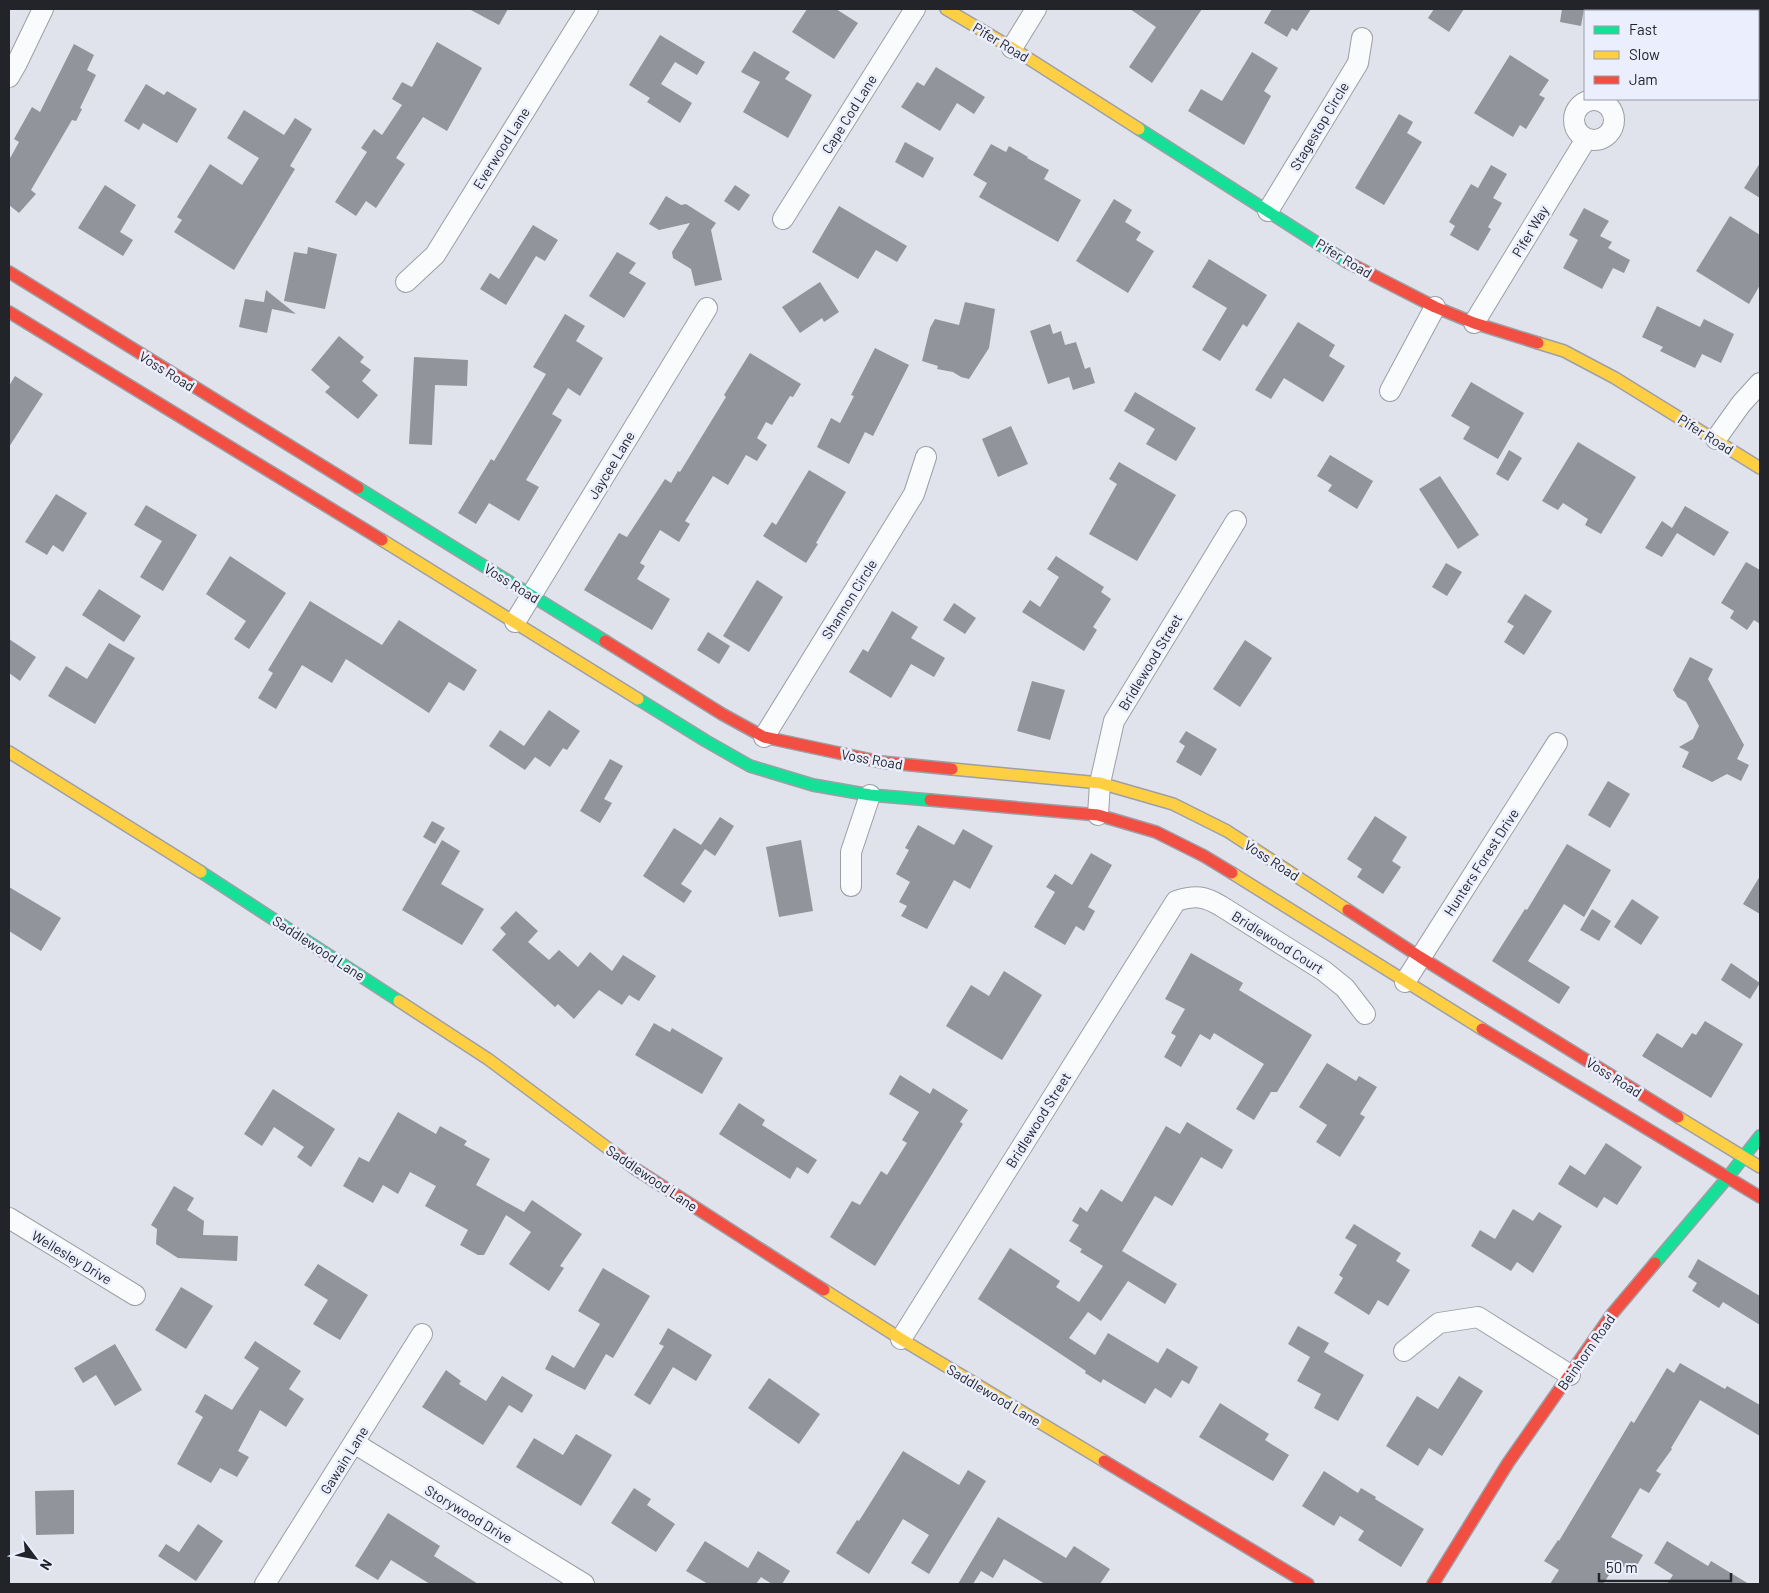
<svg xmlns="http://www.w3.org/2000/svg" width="1769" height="1593" font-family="Barlow,sans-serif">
<rect width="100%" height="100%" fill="#e1e3ec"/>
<g fill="#91949a">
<polygon points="469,9 508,9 499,25"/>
<polygon points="807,9 836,9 858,23 834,59 792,32"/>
<polygon points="1130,9 1202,9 1152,83 1129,67 1156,27"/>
<polygon points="1272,9 1311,9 1297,31 1292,28 1287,37 1264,23"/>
<polygon points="1434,9 1464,9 1449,32 1428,18"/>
<polygon points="1562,9 1584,9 1581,26 1560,22"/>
<polygon points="660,35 705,62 697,75 675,62 661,84 692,103 680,123 647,102 650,98 629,85"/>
<polygon points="437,42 482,68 447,131 423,117 396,158 405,164 376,208 366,201 356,216 335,202 367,152 361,148 374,129 382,135 402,105 392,99 402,82 412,87"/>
<polygon points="74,44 94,55 87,70 96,75 80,108 82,109 76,121 72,120 31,190 36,194 19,213 9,205 9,160 19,142 14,139 32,107 40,112"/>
<polygon points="754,51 790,72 785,79 812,95 788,138 743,112 760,82 741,72"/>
<polygon points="1252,52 1278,68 1264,91 1271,96 1244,145 1188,111 1201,89 1222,101"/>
<polygon points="1510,55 1549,80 1539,95 1545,98 1526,129 1520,125 1513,137 1474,113"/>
<polygon points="936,67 985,97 974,114 957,103 940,131 901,107 917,82 924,86"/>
<polygon points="146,84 164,95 167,91 197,109 177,143 143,123 139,130 124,121"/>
<polygon points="244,110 284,135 295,118 312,129 290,166 295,169 234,270 174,232 182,220 177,217 210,164 242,185 259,158 227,138"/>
<polygon points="1399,114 1413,122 1407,133 1422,142 1384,205 1355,188"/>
<polygon points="905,142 934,158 923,178 895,162"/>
<polygon points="991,144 1006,152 1009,146 1028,157 1027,158 1049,170 1044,179 1081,200 1058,242 979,197 987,183 973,175"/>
<polygon points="1760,163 1760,198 1744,188"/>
<polygon points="1491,165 1507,174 1493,198 1502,203 1488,227 1491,229 1478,251 1450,235 1455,226 1449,222 1471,184 1478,188"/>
<polygon points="105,185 136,205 120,232 133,240 123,256 78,228"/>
<polygon points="735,185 750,195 739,211 724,201"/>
<polygon points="666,196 681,205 686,204 716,223 711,230 722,280 695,286 691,269 673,258 672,252 690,223 659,230 649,224"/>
<polygon points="1114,199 1132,210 1125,222 1141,232 1136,240 1154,251 1128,293 1076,261"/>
<polygon points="839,206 907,246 897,262 876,250 858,279 812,252"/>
<polygon points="1584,208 1609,221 1600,236 1612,242 1608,248 1630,260 1624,273 1613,268 1602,289 1563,268 1578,240 1569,235"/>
<polygon points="1730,216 1760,235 1760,285 1749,304 1696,271"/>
<polygon points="533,225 558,240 545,261 536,256 506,305 480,289 490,273 499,279"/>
<polygon points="308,247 337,254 325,309 284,301 294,252 307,254"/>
<polygon points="617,252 636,263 629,273 646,283 624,318 589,296"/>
<polygon points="1209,259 1267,295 1247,327 1243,324 1220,361 1202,350 1227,308 1192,287"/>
<polygon points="820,282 839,312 824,322 822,318 800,333 782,307"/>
<polygon points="266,290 296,314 272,309 267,333 239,327 245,299 264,302"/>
<polygon points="965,302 995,309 989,348 969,379 961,377 953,372 937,369 938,366 922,361 930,328 935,319 959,325"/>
<polygon points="1657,306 1700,327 1704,319 1734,334 1721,363 1702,354 1695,368 1660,351 1663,347 1642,337"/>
<polygon points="565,314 585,326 576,341 603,358 580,396 568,388 552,414 562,420 526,480 539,487 519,521 489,503 476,524 458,513 491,459 494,461 546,374 533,367"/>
<polygon points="1298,322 1335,345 1329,356 1345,366 1323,402 1284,378 1271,399 1255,390"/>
<polygon points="1050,324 1053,334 1061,331 1065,345 1076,342 1085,369 1090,367 1095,383 1073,390 1069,377 1048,384 1030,331"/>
<polygon points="339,336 364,357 360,362 371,370 362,381 378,395 358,419 325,392 330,387 311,370"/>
<polygon points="875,348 909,365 873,436 865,432 849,464 817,447 831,418 840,423 854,396 851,395"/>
<polygon points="750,353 801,384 793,397 790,396 772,425 766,422 757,438 767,445 757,461 746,455 728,485 713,476 685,521 690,524 679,542 660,530 640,563 645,566 637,579 670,599 652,630 584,590 619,533 627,537 665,479 671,483 678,471 680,472 726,397 724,395"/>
<polygon points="414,357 468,360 467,386 435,385 432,445 409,444"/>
<polygon points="15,376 43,394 9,447 9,386"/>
<polygon points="1471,382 1524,413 1498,459 1463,439 1470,427 1451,416"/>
<polygon points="1135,392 1196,428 1176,461 1146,444 1155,429 1124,411"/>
<polygon points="1011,426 1028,464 998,477 982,439"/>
<polygon points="1578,442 1636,477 1601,534 1585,525 1588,519 1563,503 1558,510 1542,501"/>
<polygon points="1509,450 1522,458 1508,481 1496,474"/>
<polygon points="1330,455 1373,481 1357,509 1328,491 1332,485 1317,476"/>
<polygon points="1119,462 1176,495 1137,561 1089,534 1117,484 1109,479"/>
<polygon points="809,470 846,492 816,543 818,544 806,563 763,536 772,522 776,525"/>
<polygon points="1440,476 1479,535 1458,549 1419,489"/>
<polygon points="56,494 87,513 63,552 53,545 47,555 25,542"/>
<polygon points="146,505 197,535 163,591 140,577 162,541 134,525"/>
<polygon points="1685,506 1729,532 1714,556 1677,533 1662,557 1645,548 1662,521 1672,528"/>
<polygon points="230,556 286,593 249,649 234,639 246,621 206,594"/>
<polygon points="1056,556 1104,587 1101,592 1111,599 1093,627 1097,630 1084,651 1022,612 1030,600 1040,607 1059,577 1047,569"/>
<polygon points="1746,562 1760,570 1760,624 1754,620 1747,630 1730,618 1734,611 1721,603"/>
<polygon points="1446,563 1462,572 1447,596 1432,587"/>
<polygon points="757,580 783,597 749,652 723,636"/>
<polygon points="99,589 141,616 124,642 82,615"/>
<polygon points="1525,594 1552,611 1524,655 1504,642 1514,626 1507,622"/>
<polygon points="310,601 382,645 399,620 477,670 464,691 449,682 429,713 346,659 332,683 302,665 276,709 258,698 273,673 268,670"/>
<polygon points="954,603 976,618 965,634 943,620"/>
<polygon points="892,611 918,627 911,638 945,658 934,677 911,664 891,698 849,672 863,649 868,652"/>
<polygon points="708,632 730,646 719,664 697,650"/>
<polygon points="9,639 36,657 20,681 9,673"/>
<polygon points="1245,640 1272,658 1240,707 1213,689"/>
<polygon points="109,643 135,658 95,724 48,696 66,666 87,679"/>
<polygon points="1690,657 1713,669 1708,679 1744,745 1737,759 1749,765 1741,781 1727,774 1712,782 1682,767 1689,752 1679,747 1693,739 1699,726 1686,702 1677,697 1673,690"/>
<polygon points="1032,681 1065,690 1050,740 1017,731"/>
<polygon points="549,710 580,731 567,750 563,748 550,767 535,757 525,770 489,746 500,730 524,746"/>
<polygon points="1186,731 1217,749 1201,776 1176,762 1185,746 1179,742"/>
<polygon points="610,759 623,766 604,799 612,803 600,823 580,811"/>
<polygon points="1608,781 1630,794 1610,828 1588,815"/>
<polygon points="1375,816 1407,837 1392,861 1401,867 1383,894 1357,877 1362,869 1347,859"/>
<polygon points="720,817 734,826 715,856 705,849 681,884 692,891 684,903 643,876 674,828 701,845"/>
<polygon points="432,821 445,828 435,844 423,837"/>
<polygon points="918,825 954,845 963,829 993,846 970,889 954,880 927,929 901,916 907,906 899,902 910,882 896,874 909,850 905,848"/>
<polygon points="442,840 460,851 441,884 484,909 462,945 402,910"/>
<polygon points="801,840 813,911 779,917 766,847"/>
<polygon points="1567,844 1611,870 1584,917 1564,904 1528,961 1570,987 1559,1004 1492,961 1525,909 1527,910"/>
<polygon points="1091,853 1112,865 1088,907 1095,911 1084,931 1076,926 1065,945 1034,927 1055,892 1046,887 1055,874 1072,885"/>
<polygon points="1760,876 1760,914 1743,904"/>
<polygon points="9,887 61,918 41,951 9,931"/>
<polygon points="1632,899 1659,917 1641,945 1614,927"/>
<polygon points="1592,909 1611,921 1599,941 1580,930"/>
<polygon points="516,911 538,931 528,942 549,960 559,950 578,967 590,952 612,971 623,955 656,976 639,1001 629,995 622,1005 599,990 574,1019 558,1004 555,1007 492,950 506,934 500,928"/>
<polygon points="1191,953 1243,983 1239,990 1312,1035 1277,1092 1271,1092 1254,1120 1236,1109 1264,1064 1214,1033 1210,1040 1200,1034 1181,1067 1164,1057 1176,1036 1171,1033 1185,1009 1165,999"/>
<polygon points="1731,963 1760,983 1750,999 1721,980"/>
<polygon points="1004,971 1042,995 1002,1060 946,1026 971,985 989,996"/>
<polygon points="1705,1021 1743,1044 1711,1098 1642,1056 1657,1033 1682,1048 1692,1033 1696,1035"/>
<polygon points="654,1023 670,1032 672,1028 723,1058 702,1094 635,1055"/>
<polygon points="1327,1063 1356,1081 1359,1076 1377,1087 1360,1114 1365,1117 1340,1157 1316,1142 1327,1125 1299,1107"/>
<polygon points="900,1075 930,1094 933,1088 968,1110 960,1122 963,1124 875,1266 830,1237 852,1201 860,1205 881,1171 887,1175 907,1143 902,1140 919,1112 889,1094"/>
<polygon points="273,1089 335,1129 311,1167 297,1157 304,1147 274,1127 262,1146 244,1134"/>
<polygon points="739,1103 765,1120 762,1125 817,1160 808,1174 797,1167 790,1179 719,1134"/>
<polygon points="398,1112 436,1134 440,1126 467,1141 464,1145 490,1159 476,1185 524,1212 532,1200 582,1234 560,1266 564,1268 549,1291 509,1264 531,1232 506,1215 484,1255 478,1255 460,1245 468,1230 425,1206 436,1186 410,1172 398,1194 383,1185 373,1203 343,1186 359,1157 369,1162"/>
<polygon points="1187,1122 1233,1150 1222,1169 1201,1157 1172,1206 1155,1196 1122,1251 1177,1284 1165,1304 1128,1281 1101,1321 1088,1312 1069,1338 1095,1355 1108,1333 1158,1363 1167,1348 1198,1367 1189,1384 1182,1380 1171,1398 1155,1388 1145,1404 1103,1379 1101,1383 1085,1373 1086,1371 978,1299 1010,1248 1060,1281 1056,1287 1079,1302 1103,1266 1080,1252 1082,1249 1069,1241 1079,1225 1072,1221 1080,1207 1087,1212 1101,1189 1122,1202 1166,1126 1180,1134"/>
<polygon points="1606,1143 1642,1167 1617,1205 1604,1197 1597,1208 1558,1184 1570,1165 1585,1175"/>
<polygon points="174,1186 194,1198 187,1210 204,1221 203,1235 238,1236 237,1261 178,1258 156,1244 157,1229 151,1225"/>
<polygon points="1513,1209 1533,1221 1539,1212 1562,1226 1533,1273 1517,1262 1511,1271 1471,1246 1480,1230 1495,1239"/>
<polygon points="1354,1224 1401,1253 1396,1261 1410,1270 1388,1306 1378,1300 1369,1315 1334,1293 1343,1278 1339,1275 1357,1245 1345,1238"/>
<polygon points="1698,1259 1760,1296 1760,1325 1723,1302 1719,1308 1692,1291 1697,1283 1688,1277"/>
<polygon points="318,1264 368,1295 340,1340 313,1324 328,1300 304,1285"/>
<polygon points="603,1268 650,1296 613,1358 606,1354 585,1390 545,1369 552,1355 574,1368 600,1324 578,1311"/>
<polygon points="181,1287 213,1306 186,1349 155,1330"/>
<polygon points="1298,1326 1329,1343 1324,1352 1364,1375 1338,1421 1314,1408 1321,1394 1297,1381 1310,1357 1288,1344"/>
<polygon points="668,1328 712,1355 696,1381 673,1367 650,1405 634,1395 664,1346 659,1344"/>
<polygon points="255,1341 301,1371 289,1389 304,1399 286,1427 260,1410 238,1451 249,1457 237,1477 220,1468 211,1483 177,1464 203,1417 195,1412 205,1394 232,1410 259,1368 244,1358"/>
<polygon points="115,1344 142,1390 115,1406 96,1375 83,1383 74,1368"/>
<polygon points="1680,1363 1725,1389 1727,1386 1760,1405 1760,1436 1700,1400 1671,1448 1672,1449 1656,1471 1661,1474 1649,1493 1640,1488 1611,1537 1643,1555 1633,1572 1617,1563 1603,1584 1550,1584 1559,1570 1544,1561 1558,1540 1559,1541 1631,1421 1634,1423 1667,1368 1674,1373"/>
<polygon points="446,1370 461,1381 459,1384 486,1401 502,1376 533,1395 522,1413 509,1405 483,1445 422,1407"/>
<polygon points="1459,1376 1483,1391 1442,1456 1429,1448 1418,1466 1386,1446 1417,1396 1438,1409"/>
<polygon points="769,1378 820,1414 799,1444 748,1408"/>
<polygon points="1220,1403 1269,1434 1265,1440 1289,1455 1273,1481 1199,1437"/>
<polygon points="576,1434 612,1455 581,1506 516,1467 534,1438 563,1455"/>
<polygon points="903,1451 959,1485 968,1470 986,1481 929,1574 911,1563 929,1535 903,1519 869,1574 836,1553 857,1520 859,1521"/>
<polygon points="1324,1471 1358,1493 1361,1488 1376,1497 1375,1499 1424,1529 1401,1567 1358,1540 1364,1531 1340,1516 1334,1526 1302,1506"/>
<polygon points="634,1488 651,1499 647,1505 675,1524 656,1552 611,1523"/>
<polygon points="74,1490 74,1534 36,1535 35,1491"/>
<polygon points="388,1513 440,1546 434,1556 478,1584 430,1584 391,1560 378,1580 355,1566"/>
<polygon points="998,1517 1066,1558 1074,1546 1110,1569 1100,1584 1045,1584 1004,1559 993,1578 981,1571 973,1584 958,1584"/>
<polygon points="198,1524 223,1541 196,1581 158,1556 166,1544 179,1552"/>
<polygon points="705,1541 748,1568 758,1551 790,1571 782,1584 772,1584 761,1577 756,1584 708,1584 686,1571"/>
<polygon points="1667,1541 1708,1566 1711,1561 1749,1584 1667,1584 1673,1575 1654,1563"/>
</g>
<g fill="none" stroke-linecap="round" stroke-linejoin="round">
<defs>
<g id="street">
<polyline points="1012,48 1036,9"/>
<polyline points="9,77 17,63 43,9"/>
<circle cx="1594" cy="120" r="20"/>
<polyline points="1268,211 1358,63 1362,38"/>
<polyline points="783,219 915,9"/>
<polyline points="406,282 435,255 588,9"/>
<polyline points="1474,323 1586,139"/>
<polyline points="1390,391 1435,307"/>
<polyline points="1716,439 1741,404 1760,383"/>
<polyline points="515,622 707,308"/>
<polyline points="764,737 914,494 926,457"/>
<polyline points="1098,815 1100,783 1114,721 1236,521"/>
<polyline points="851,886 851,852 870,795"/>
<polyline points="1405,982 1557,743"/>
<polyline points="9,1218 135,1295"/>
<path d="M901,1339L1176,901C1196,895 1204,896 1221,906L1324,971L1345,988L1365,1014"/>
<polyline points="1404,1351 1439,1323 1478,1317 1570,1375"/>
<polyline points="354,1443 584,1584"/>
<polyline points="265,1584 422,1334"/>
</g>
<g id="fast">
<polyline points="1139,129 1347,262"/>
<polyline points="358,488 605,641"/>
<polyline points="638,699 706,741 750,766 813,785 870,795 930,800"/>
<polyline points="201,872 399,1001"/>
<polyline points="1655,1263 1728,1177 1760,1136"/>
</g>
<g id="slow">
<polyline points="946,9 1012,48 1139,129"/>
<polyline points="1538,343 1564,351 1615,378 1760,468"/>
<polyline points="382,540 638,699"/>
<polyline points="9,752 201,872"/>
<polyline points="952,769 1100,783 1173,804 1227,831 1348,910"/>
<polyline points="1232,873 1482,1029"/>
<polyline points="399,1001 488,1059 617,1155"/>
<polyline points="1678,1117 1760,1167"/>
<polyline points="824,1290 901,1339 1104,1461"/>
</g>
<g id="jam">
<polyline points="1347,262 1435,307 1474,323 1538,343"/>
<polyline points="9,272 358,488"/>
<polyline points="9,312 382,540"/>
<polyline points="605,641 722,714 764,737 881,762 952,769"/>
<polyline points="930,800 1098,815 1156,832 1204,856 1232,873"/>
<polyline points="1348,910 1420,957 1678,1117"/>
<polyline points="1482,1029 1760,1197"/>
<polyline points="617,1155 634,1168 824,1290"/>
<polyline points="1104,1461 1308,1584"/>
<polyline points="1433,1584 1508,1463 1612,1314 1655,1263"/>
</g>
</defs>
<use href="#street" stroke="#9d9fa6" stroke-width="22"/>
<use href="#fast" stroke="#9d9fa6" stroke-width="14"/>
<use href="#slow" stroke="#9d9fa6" stroke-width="14"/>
<use href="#jam" stroke="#9d9fa6" stroke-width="14"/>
<use href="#street" stroke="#fafbfc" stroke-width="20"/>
<use href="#fast" stroke="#16e098" stroke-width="11"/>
<use href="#slow" stroke="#ffcf43" stroke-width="11"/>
<use href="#jam" stroke="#f24e42" stroke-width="11"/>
</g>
<g text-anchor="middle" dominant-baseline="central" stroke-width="5" stroke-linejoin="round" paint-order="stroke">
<g font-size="14" fill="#23242a" stroke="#eaeefd">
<text transform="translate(1001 42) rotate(31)">Pifer Road</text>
<text transform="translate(849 114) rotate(-58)">Cape Cod Lane</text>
<text transform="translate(1319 126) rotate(-59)">Stagestop Circle</text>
<text transform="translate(501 148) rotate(-58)">Everwood Lane</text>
<text transform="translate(1530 231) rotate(-59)">Pifer Way</text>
<text transform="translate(1344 258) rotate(31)">Pifer Road</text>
<text transform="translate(167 371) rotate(32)">Voss Road</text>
<text transform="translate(1706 434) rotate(32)">Pifer Road</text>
<text transform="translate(611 465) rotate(-59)">Jaycee Lane</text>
<text transform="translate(512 583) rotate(32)">Voss Road</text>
<text transform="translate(849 599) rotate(-58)">Shannon Circle</text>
<text transform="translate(1150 662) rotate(-59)">Bridlewood Street</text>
<text transform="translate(872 759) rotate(10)">Voss Road</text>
<text transform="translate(1272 860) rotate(33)">Voss Road</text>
<text transform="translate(1481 862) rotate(-57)">Hunters Forest Drive</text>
<text transform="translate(1278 942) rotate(32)">Bridlewood Court</text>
<text transform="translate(319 948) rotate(33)">Saddlewood Lane</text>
<text transform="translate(1614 1077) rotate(32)">Voss Road</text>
<text transform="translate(1038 1120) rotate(-58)">Bridlewood Street</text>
<text transform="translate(652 1178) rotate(34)">Saddlewood Lane</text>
<text transform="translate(72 1257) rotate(31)">Wellesley Drive</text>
<text transform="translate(1586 1352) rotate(-55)">Beinhorn Road</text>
<text transform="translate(994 1395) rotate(31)">Saddlewood Lane</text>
<text transform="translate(344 1460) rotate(-58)">Gawain Lane</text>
<text transform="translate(469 1514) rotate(31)">Storywood Drive</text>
</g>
</g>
<rect width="1769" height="1593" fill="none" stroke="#23242a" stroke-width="20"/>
<rect x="1584" y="10" width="175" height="90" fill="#eaeefd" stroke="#9a9da9"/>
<rect x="1594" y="26" width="25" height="8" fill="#16e098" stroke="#9a9da9"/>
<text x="1629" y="35" font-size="15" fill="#23242a">Fast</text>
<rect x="1594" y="51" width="25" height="8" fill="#ffcf43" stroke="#9a9da9"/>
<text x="1629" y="60" font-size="15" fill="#23242a">Slow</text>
<rect x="1594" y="76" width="25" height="8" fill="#f24e42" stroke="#9a9da9"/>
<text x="1629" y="85" font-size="15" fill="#23242a">Jam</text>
<g transform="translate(35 1558) rotate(122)" stroke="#eaeefd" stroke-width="4" paint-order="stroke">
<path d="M0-4L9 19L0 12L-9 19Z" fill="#23242a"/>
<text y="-8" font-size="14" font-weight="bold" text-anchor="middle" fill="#23242a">N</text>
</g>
<path d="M1599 1573v8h132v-8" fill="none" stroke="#23242a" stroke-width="2.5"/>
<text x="1606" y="1573" font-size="15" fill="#23242a" stroke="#eaeefd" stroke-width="4" paint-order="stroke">50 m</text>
</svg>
